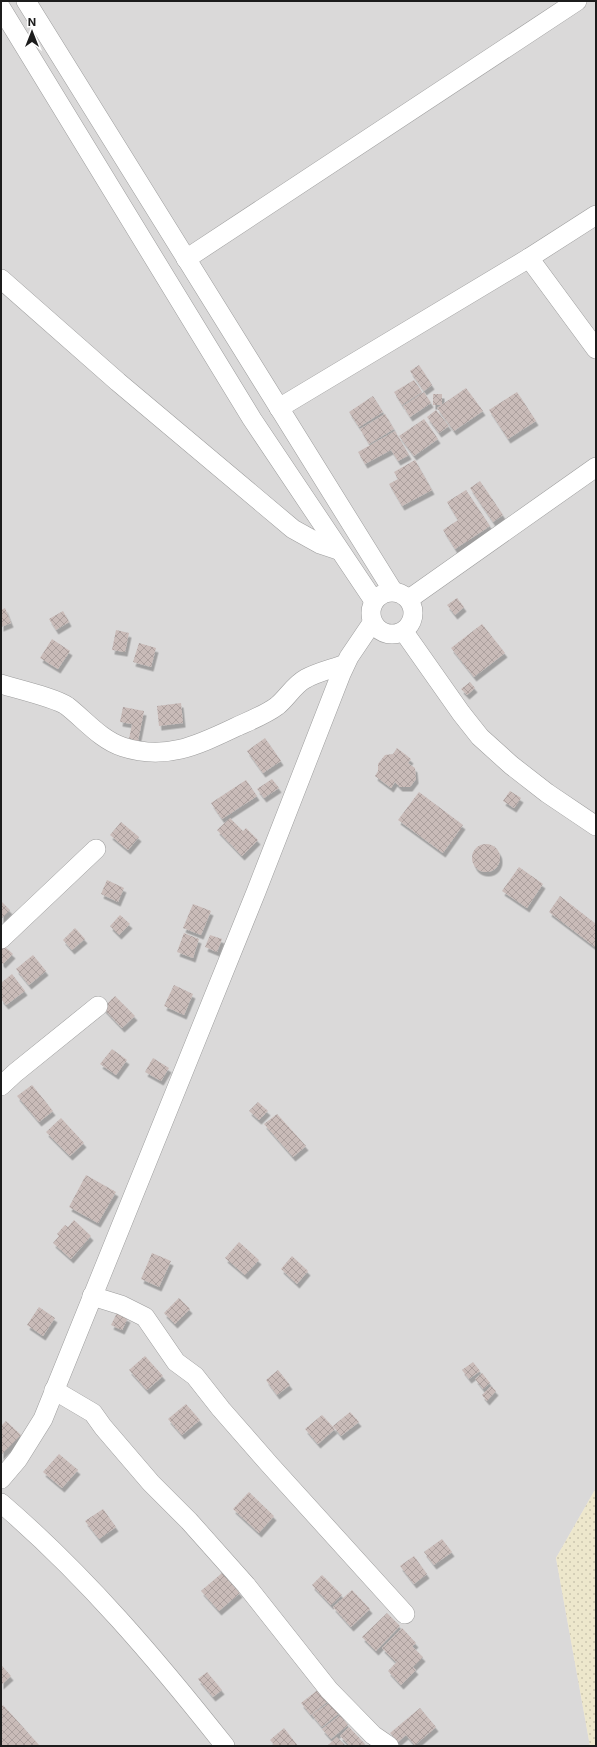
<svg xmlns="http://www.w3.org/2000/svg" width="597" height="1747" font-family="Inter,sans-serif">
<defs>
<pattern id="farmland-dots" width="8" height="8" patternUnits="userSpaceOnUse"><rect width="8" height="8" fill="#ede7cc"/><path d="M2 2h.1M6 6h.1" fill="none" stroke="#cbc6af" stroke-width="1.8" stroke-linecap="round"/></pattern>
<pattern id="building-cross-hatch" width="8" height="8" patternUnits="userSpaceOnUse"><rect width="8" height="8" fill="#c9bbb8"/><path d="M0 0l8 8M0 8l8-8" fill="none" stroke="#aca09e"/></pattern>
<filter id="shadow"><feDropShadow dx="2.5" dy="4.5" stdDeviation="0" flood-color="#0004"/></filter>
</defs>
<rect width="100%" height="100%" fill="#ede6e1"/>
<polygon fill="#dad9d9" points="1,1 596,1 596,1488 556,1558 590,1746 1,1746"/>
<polygon fill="url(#farmland-dots)" points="596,1488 596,1746 590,1746 556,1558"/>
<g fill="url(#building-cross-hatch)" filter="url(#shadow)">
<polygon points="419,365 432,385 424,391 410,371"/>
<polygon points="414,380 422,392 402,405 394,392"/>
<polygon points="466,388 483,411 454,431 437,408"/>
<polygon points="424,392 431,403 410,417 403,406"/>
<polygon points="517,392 536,421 508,439 489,410"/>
<rect x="433" y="394" width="9" height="11"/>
<polygon points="373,396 383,412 359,427 349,412"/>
<polygon points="436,410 449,426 439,433 427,417"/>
<polygon points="385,414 394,429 369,444 360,429"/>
<polygon points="424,419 438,439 414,456 399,436"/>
<polygon points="395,431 409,455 398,461 391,450 365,464 358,452"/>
<polygon points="415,460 432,490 402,506 389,484 398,479 394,472"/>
<polygon points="480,481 503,515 493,522 470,488"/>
<polygon points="466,490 490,526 455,549 443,530 458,520 447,502"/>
<polygon points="457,598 464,607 455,615 447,605"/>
<polygon points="5,608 11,623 1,627 1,610"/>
<polygon points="63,611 69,622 56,630 49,619"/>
<polygon points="482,624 505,653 474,677 451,648"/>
<polygon points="116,630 129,633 125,652 112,650"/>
<polygon points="52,639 70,651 58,669 40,658"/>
<polygon points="139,643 156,648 151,667 133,662"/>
<polygon points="470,682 475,688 467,695 461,689"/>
<polygon points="181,703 183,723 159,726 157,706"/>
<polygon points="123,707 144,711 137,746 128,744 132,724 120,722"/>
<polygon points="265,738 281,761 263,773 247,751"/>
<polygon points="397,748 411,759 408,763 415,768 416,779 410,787 400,787 395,782 391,788 375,776 378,771 378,764 385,755 393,754"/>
<polygon points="272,779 279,788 264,798 257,789"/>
<polygon points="246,780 257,796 222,819 211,803"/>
<polygon points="510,791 521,798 514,808 503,801"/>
<polygon points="419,792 463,825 443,853 398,820"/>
<polygon points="230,818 243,831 246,828 258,840 242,856 217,830"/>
<polygon points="121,822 139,837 128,850 110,835"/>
<circle cx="486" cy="858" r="14"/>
<polygon points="519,867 543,884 527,908 502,891"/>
<polygon points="107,880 124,888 118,902 101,894"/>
<polygon points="560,896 596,924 595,947 549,912"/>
<polygon points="1,901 10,910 1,919"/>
<polygon points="193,904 211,911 201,935 183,928"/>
<polygon points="120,915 130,924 119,935 110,926"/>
<polygon points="75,928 85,939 72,950 63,940"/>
<polygon points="184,933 199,939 193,958 177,952"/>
<polygon points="210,935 222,939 217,952 205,947"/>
<polygon points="3,945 13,954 3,964 1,962 1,948"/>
<polygon points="33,955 46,971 29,985 16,969"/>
<polygon points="12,974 25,991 6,1005 1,999 1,983"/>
<polygon points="174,985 193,994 184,1015 164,1006"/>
<polygon points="115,996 135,1016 122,1028 103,1008"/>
<polygon points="112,1049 127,1060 116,1075 100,1064"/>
<polygon points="153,1058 169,1068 161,1081 145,1072"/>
<polygon points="32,1085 53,1111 39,1122 17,1096"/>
<polygon points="258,1102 268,1111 259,1120 249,1111"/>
<polygon points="277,1114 306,1146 293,1157 264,1124"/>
<polygon points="61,1118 84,1143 70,1156 46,1132"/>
<polygon points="86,1175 116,1192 98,1223 69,1207"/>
<polygon points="74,1220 91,1236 71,1259 53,1243 59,1236 57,1234 65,1225 68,1227"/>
<polygon points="239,1242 259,1260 245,1275 225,1258"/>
<polygon points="152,1253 171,1261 159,1287 141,1279"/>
<polygon points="292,1256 308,1271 297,1284 281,1269"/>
<polygon points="179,1298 190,1309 175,1324 164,1313"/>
<polygon points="39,1307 55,1318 43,1336 27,1325"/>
<polygon points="117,1313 128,1318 122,1330 111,1325"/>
<polygon points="145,1356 163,1376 147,1390 129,1370"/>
<polygon points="473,1362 480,1371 469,1379 462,1370"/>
<polygon points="278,1370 290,1385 277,1395 266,1380"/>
<polygon points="482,1373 490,1383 483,1389 475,1379"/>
<polygon points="491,1386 496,1391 487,1401 482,1395"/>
<polygon points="186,1404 200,1420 182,1435 168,1419"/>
<polygon points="350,1412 359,1422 341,1436 333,1426"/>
<polygon points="322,1415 335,1429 318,1444 305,1429"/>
<polygon points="6,1421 21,1435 1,1455 1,1426"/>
<polygon points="59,1454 78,1470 62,1488 43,1472"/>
<polygon points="249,1492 274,1516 259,1533 233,1509"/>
<polygon points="103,1509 116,1527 99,1539 85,1521"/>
<polygon points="442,1539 452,1552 434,1565 424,1552"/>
<polygon points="414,1556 427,1574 414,1584 400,1566"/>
<polygon points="222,1573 240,1593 219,1611 201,1591"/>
<polygon points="322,1575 342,1595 331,1605 312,1585"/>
<polygon points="352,1590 370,1609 351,1627 333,1607"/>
<polygon points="387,1613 400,1626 376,1651 362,1637"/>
<polygon points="402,1628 416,1643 396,1662 382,1648"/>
<polygon points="412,1646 423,1657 413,1667 416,1670 401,1685 388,1671"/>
<polygon points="1,1665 11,1676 1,1685"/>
<polygon points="207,1672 222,1690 213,1697 198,1679"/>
<polygon points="319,1689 328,1701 311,1715 301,1703"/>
<polygon points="330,1702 339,1713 322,1727 312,1715"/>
<polygon points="3,1705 40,1746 1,1746 1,1707"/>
<polygon points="420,1708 436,1727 415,1745 406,1735 398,1742 390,1733"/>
<polygon points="340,1715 348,1725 331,1739 322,1729"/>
<polygon points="349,1727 365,1744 364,1746 350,1746 340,1736"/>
<polygon points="284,1728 298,1746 275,1746 270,1740"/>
<polygon points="337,1737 346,1746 327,1746"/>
</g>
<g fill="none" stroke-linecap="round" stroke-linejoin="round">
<defs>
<g id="minor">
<polyline points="26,1 393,591"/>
<polyline points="1,8 252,419 374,601"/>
<polyline points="529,258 596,349"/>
<polyline points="186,259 577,1"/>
<polyline points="1,279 118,382 293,529 320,544 338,550"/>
<polyline points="279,408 529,258 596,215"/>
<circle cx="392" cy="613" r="21"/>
<polyline points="409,599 596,467"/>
<polyline points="404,632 461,713 480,737 511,765 547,793 596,826"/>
<path d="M1,684C17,689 56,698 67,706C85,720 101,740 123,747C166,761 198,745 236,727C249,721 265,715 277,706C287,698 294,685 305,679C317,672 332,669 345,664"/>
<polyline points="1,939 96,849"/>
<polyline points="1,1086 15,1073 98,1006"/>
<polyline points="92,1296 121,1305 145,1317 176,1362 195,1376 221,1409 270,1465 405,1614"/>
<polyline points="54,1390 93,1413 103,1427 151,1483 189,1521 246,1585 329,1690 373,1735 389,1746"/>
<polyline points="1,1479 18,1459 43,1419 256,892 341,674 349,657 372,623"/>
<path d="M1,1503C85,1575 157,1660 225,1746"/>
</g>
</defs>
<use href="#minor" stroke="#9d9d9d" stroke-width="20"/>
<use href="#minor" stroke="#fff" stroke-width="19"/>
</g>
<rect width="597" height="1747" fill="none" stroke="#1c1c1c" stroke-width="4"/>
<g transform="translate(32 32)" stroke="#ffffff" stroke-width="3" paint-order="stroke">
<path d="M0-3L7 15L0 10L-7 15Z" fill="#1c1c1c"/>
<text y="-6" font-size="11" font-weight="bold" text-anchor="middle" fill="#1c1c1c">N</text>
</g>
</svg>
